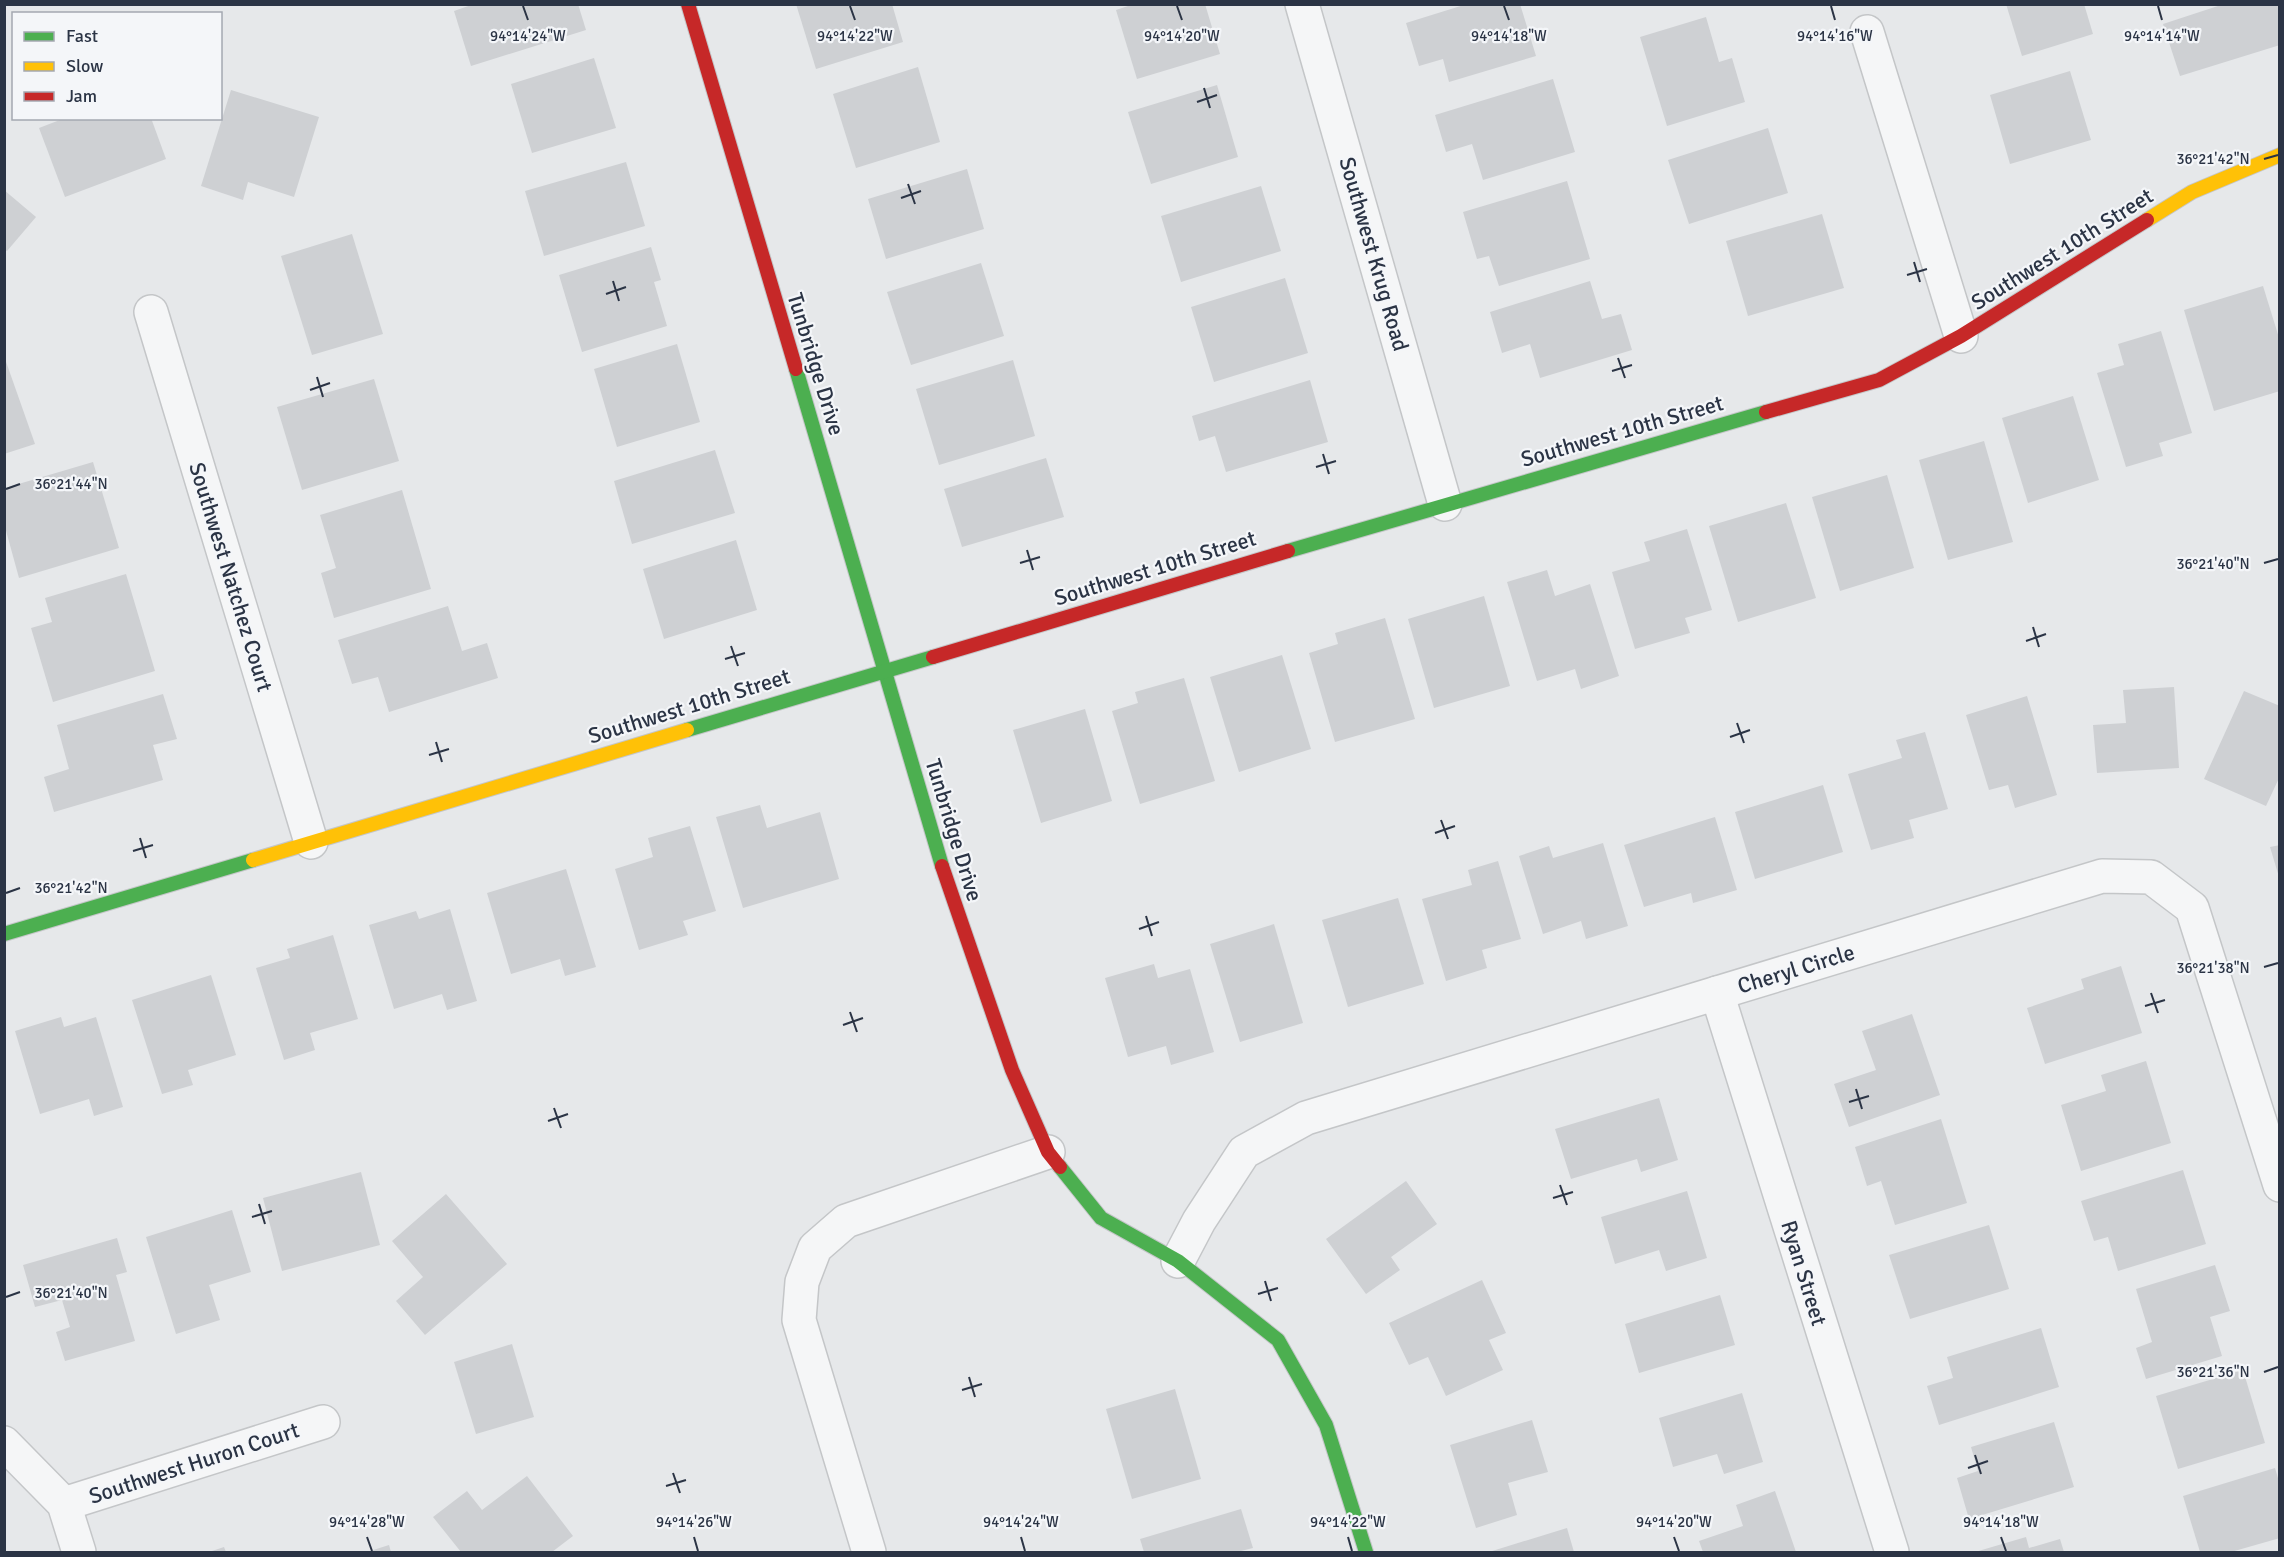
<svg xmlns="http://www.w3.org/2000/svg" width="2284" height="1557" font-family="Signika,sans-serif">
<rect width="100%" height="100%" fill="#e6e8ea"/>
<g fill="#ced0d3">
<polygon points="474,4 578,4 586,30 471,66 454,11"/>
<polygon points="796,4 892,4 903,42 816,69"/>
<polygon points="1134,4 1205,4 1220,54 1137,79 1116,10"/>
<polygon points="1467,4 1520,4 1536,56 1449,82 1443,59 1419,66 1406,23"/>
<polygon points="2006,4 2084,4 2093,34 2022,56"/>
<polygon points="2224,4 2280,4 2280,45 2180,76 2163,24"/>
<polygon points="1706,17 1719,62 1732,58 1745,102 1667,126 1640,37"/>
<polygon points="594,58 616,128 532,153 511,84"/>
<polygon points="918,67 940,142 856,168 833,94"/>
<polygon points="2070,71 2091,140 2010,164 1990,95"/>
<polygon points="1553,79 1575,152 1483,180 1472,144 1446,152 1435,115"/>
<polygon points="1217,85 1238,157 1151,184 1128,112"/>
<polygon points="231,90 319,117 294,197 248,182 243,200 201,186"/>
<polygon points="65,118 151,118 166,159 65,197 39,128"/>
<polygon points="1768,128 1788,193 1689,224 1668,160"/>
<polygon points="626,162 645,226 544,256 525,191"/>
<polygon points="967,169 984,229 886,259 868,199"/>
<polygon points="1567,181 1590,259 1499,286 1489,256 1477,259 1463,212"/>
<polygon points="1261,186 1281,251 1181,282 1161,216"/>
<polygon points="4,190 36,217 7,251 4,249"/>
<polygon points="1822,214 1844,288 1748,316 1726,241"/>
<polygon points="352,234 383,334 312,355 281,256"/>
<polygon points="651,247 661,280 654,282 667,326 582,352 559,275"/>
<polygon points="981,263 1004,336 911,365 887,292"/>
<polygon points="1285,278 1308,353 1214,382 1191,307"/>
<polygon points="1590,281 1602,319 1621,314 1632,350 1540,378 1530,344 1502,353 1490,312"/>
<polygon points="2263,286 2280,341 2280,391 2214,411 2184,310"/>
<polygon points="2161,331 2192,433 2159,443 2163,456 2126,467 2097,373 2124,365 2118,344"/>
<polygon points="677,344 700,422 617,447 594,369"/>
<polygon points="4,356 35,444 4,454"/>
<polygon points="1013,360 1035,436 939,465 916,389"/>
<polygon points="374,379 399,461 302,490 277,407"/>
<polygon points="1310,380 1328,442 1226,472 1215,436 1199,441 1192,416"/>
<polygon points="2073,396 2099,480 2028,503 2002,418"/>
<polygon points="1984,441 2013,542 1948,560 1919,460"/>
<polygon points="715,450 735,513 632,544 614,481"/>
<polygon points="1046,458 1064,517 962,547 944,489"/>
<polygon points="93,462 119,548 19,578 5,527 5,488"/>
<polygon points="1887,475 1914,568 1840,591 1812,497"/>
<polygon points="402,490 431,589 334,618 321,573 336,568 320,515"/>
<polygon points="1786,503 1816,598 1738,622 1709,526"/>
<polygon points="1687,529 1712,610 1685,618 1690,633 1635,649 1612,572 1650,561 1644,542"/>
<polygon points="736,540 757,610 664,639 643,569"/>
<polygon points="1547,570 1555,596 1590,584 1619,676 1581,689 1575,669 1537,681 1507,582"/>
<polygon points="126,574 155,671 53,702 31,628 52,622 45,598"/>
<polygon points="1484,596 1510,686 1434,708 1408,619"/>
<polygon points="448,606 462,651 487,643 498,678 389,712 378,677 352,684 338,640"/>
<polygon points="1385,618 1415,719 1335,742 1309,653 1338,644 1335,633"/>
<polygon points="1282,655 1311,749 1239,772 1210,677"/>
<polygon points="1184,678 1215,781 1140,804 1112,711 1138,703 1135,692"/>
<polygon points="2174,687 2179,768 2097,773 2093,725 2126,723 2123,690"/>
<polygon points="2244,691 2280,706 2280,776 2266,806 2204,779"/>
<polygon points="163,694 177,739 153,745 163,780 54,812 44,777 69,769 57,725"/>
<polygon points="2027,696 2057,795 2015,808 2008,785 1989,790 1966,715"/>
<polygon points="1085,709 1112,801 1041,823 1013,730"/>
<polygon points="1925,732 1948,809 1909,820 1914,838 1871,850 1848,774 1902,758 1896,740"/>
<polygon points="1823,785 1843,852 1755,879 1735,812"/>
<polygon points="760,805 767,828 820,812 839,879 743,908 716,817"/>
<polygon points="1715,817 1737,890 1693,903 1691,893 1644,907 1624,845"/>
<polygon points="690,826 716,911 683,921 688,935 639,950 615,869 653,857 648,838"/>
<polygon points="1603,843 1628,926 1586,939 1581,921 1543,934 1519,856 1549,846 1553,858"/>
<polygon points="2280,845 2280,877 2279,877 2270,847"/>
<polygon points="1498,861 1521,939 1482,950 1487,968 1446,981 1422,899 1472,885 1468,870"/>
<polygon points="566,869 596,967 565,976 560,959 511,974 487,893"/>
<polygon points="1398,898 1424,984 1348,1007 1322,920"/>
<polygon points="450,909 477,1001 447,1010 442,994 394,1009 369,925 416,911 419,919"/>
<polygon points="1274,924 1303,1023 1240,1042 1210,944"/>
<polygon points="333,935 358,1019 310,1033 315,1050 284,1060 256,968 290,958 287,949"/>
<polygon points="1154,964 1158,978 1190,969 1214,1052 1171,1065 1166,1046 1128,1057 1105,978"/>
<polygon points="2121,966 2142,1033 2045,1064 2027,1008 2084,989 2081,979"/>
<polygon points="211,975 236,1055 188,1070 193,1085 162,1094 132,1000"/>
<polygon points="1912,1014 1940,1095 1849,1127 1834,1084 1876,1070 1862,1031"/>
<polygon points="61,1017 64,1027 96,1017 123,1107 94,1116 89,1099 40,1114 15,1031"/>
<polygon points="2146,1061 2171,1143 2081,1171 2061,1105 2106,1091 2101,1075"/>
<polygon points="1659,1098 1678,1160 1641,1172 1637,1159 1571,1179 1555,1129"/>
<polygon points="1941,1119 1967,1203 1895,1225 1881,1181 1867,1186 1855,1147"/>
<polygon points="2183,1170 2206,1244 2118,1271 2108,1237 2094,1241 2081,1201"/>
<polygon points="361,1172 380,1245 282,1271 263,1198"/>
<polygon points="1406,1181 1437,1224 1391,1257 1400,1270 1366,1294 1326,1239"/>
<polygon points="1687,1191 1707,1258 1666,1271 1659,1250 1615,1264 1601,1217"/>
<polygon points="446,1194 507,1264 425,1335 396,1301 423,1277 392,1241"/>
<polygon points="232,1210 251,1272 209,1285 220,1320 176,1334 146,1237"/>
<polygon points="1989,1225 2009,1289 1910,1319 1889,1255"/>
<polygon points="117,1238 127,1272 116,1275 135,1341 65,1361 56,1332 70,1327 62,1300 35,1307 23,1265"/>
<polygon points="2215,1265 2230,1311 2210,1317 2222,1356 2146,1379 2136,1348 2152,1342 2136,1289"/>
<polygon points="1482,1280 1506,1333 1489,1340 1503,1370 1446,1396 1428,1357 1409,1365 1389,1323"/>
<polygon points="1720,1295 1735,1345 1639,1373 1625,1324"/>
<polygon points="2041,1328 2059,1387 1939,1425 1927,1386 1953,1378 1947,1357"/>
<polygon points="512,1344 534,1417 476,1434 454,1362"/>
<polygon points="2243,1370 2265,1443 2178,1469 2156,1396"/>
<polygon points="1175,1389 1201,1479 1132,1499 1106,1409"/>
<polygon points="1742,1393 1763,1462 1724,1474 1717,1454 1673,1467 1659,1418"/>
<polygon points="1532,1420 1548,1472 1508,1483 1517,1515 1476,1528 1450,1445"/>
<polygon points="2054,1422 2074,1487 1969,1519 1957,1478 1978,1471 1971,1447"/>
<polygon points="2275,1468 2280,1485 2280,1538 2231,1552 2200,1552 2183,1496"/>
<polygon points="527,1476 573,1536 552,1552 461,1552 433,1517 467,1491 482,1510"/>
<polygon points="1775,1491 1796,1552 1703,1552 1699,1541 1743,1526 1736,1505"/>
<polygon points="1241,1509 1253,1548 1237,1552 1144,1552 1140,1539"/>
<polygon points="1567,1528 1574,1552 1489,1552"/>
<polygon points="2026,1537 2029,1548 2060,1539 2064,1552 1975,1552"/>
<polygon points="389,1545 391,1552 367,1552"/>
<polygon points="224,1547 226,1552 209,1552"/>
</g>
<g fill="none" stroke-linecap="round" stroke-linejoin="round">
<defs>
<g id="street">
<polyline points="1302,4 1445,504"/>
<polyline points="1867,32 1961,336"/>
<polyline points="151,312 311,842"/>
<polyline points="1717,993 1892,1552"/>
<polyline points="1178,1261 1199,1221 1244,1152 1306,1118 2102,876 2151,877 2192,908 2280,1185"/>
<polyline points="4,1443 64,1504 79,1552"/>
<polyline points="64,1504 323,1422"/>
<polyline points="869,1552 799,1320 802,1282 815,1248 846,1221 1048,1152"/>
</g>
<g id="fast">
<polyline points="796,369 942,866"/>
<polyline points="1288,551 1766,412"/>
<polyline points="687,730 933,657"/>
<polyline points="4,934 253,860"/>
<polyline points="1060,1167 1101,1218 1178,1261 1278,1340 1326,1425 1366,1552"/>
</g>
<g id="slow">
<polyline points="2147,220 2192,192 2280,155"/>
<polyline points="253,860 687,730"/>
</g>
<g id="jam">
<polyline points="688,4 796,369"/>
<polyline points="1766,412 1879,380 1961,336 2147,220"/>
<polyline points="933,657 1288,551"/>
<polyline points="942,866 1012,1070 1048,1152 1060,1167"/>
</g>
</defs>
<use href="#street" stroke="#c4c6c8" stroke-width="36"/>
<use href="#fast" stroke="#c4c6c8" stroke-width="16"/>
<use href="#slow" stroke="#c4c6c8" stroke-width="16"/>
<use href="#jam" stroke="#c4c6c8" stroke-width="16"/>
<use href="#street" stroke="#f5f6f7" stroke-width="33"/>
<use href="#fast" stroke="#4caf50" stroke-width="14"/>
<use href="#slow" stroke="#ffc107" stroke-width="14"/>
<use href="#jam" stroke="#c62828" stroke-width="14"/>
</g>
<path fill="none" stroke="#2b3445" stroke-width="2" d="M523,6L528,20M850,6L855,20M1177,6L1182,20M1504,6L1509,20M1831,6L1835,20M2158,6L2162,20M1204,88L1210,108M1197,102L1217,95M2264,159L2278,155M908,184L915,204M901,198L921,191M1914,262L1920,282M1907,275L1927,269M613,281L619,301M606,294L626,287M1618,358L1625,378M1612,371L1632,365M317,377L323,397M310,390L330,383M1323,454L1329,474M1316,467L1336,461M6,489L20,484M1027,550L1033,570M1020,563L1040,557M2264,563L2278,559M2033,627L2039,647M2026,641L2046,634M731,646L738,666M725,659L745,653M1737,723L1744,743M1730,737L1750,730M436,742L442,762M429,755L449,749M1441,820L1448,839M1435,833L1455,826M140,838L146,858M133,851L153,845M6,893L20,888M1146,916L1152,936M1139,929L1159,922M2264,967L2278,963M2151,993L2158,1013M2145,1006L2165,1000M850,1012L857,1032M843,1025L863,1018M1856,1089L1862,1109M1849,1102L1869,1096M554,1108L561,1128M548,1121L568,1114M1560,1185L1567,1205M1553,1198L1573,1192M259,1204L265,1224M252,1217L272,1211M1265,1281L1271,1301M1258,1294L1278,1288M6,1297L20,1292M2264,1372L2278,1367M969,1377L975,1397M962,1390L982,1384M1975,1455L1981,1474M1968,1468L1988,1461M673,1473L680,1493M666,1486L686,1480M367,1537L372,1551M694,1537L698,1551M1021,1537L1025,1551M1348,1537L1352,1551M1674,1537L1679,1551M2001,1537L2006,1551"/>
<g text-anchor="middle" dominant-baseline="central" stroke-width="4.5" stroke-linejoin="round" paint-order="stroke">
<g font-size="22" fill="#2b3445" stroke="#f4f6f9">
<text transform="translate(2062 249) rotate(-32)">Southwest 10th Street</text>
<text transform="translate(1374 254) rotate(74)">Southwest Krug Road</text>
<text transform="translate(816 364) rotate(73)">Tunbridge Drive</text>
<text transform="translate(1622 431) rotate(-16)">Southwest 10th Street</text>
<text transform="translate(1155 568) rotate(-17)">Southwest 10th Street</text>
<text transform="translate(231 577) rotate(73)">Southwest Natchez Court</text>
<text transform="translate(689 706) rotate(-17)">Southwest 10th Street</text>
<text transform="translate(954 830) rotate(73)">Tunbridge Drive</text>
<text transform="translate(1796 969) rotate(-17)">Cheryl Circle</text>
<text transform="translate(1804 1273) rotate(73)">Ryan Street</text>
<text transform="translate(194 1463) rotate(-18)">Southwest Huron Court</text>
</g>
</g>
<g font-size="15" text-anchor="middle" fill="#2b3445" stroke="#f4f6f9" stroke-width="4.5" stroke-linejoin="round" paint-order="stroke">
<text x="528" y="41">94°14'24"W</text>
<text x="855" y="41">94°14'22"W</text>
<text x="1182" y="41">94°14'20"W</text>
<text x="1509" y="41">94°14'18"W</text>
<text x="1835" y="41">94°14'16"W</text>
<text x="2162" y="41">94°14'14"W</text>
<text x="2213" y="164">36°21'42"N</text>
<text x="71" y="489">36°21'44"N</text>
<text x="2213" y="569">36°21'40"N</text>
<text x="71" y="893">36°21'42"N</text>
<text x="2213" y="973">36°21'38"N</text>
<text x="71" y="1298">36°21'40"N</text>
<text x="2213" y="1377">36°21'36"N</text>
<text x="367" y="1527">94°14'28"W</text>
<text x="694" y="1527">94°14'26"W</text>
<text x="1021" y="1527">94°14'24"W</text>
<text x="1348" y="1527">94°14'22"W</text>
<text x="1674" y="1527">94°14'20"W</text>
<text x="2001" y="1527">94°14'18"W</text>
</g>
<rect width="2284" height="1557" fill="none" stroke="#2b3445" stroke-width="12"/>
<rect x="12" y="12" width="210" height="108" fill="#f4f6f9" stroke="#a4a8b1" stroke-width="1.5"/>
<rect x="24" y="32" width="30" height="9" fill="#4caf50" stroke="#a4a8b1" stroke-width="1.5"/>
<text x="66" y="42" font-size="18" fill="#2b3445">Fast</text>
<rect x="24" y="62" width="30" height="9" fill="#ffc107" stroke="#a4a8b1" stroke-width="1.5"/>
<text x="66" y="72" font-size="18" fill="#2b3445">Slow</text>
<rect x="24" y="92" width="30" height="9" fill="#c62828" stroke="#a4a8b1" stroke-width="1.5"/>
<text x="66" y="102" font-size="18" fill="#2b3445">Jam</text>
</svg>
